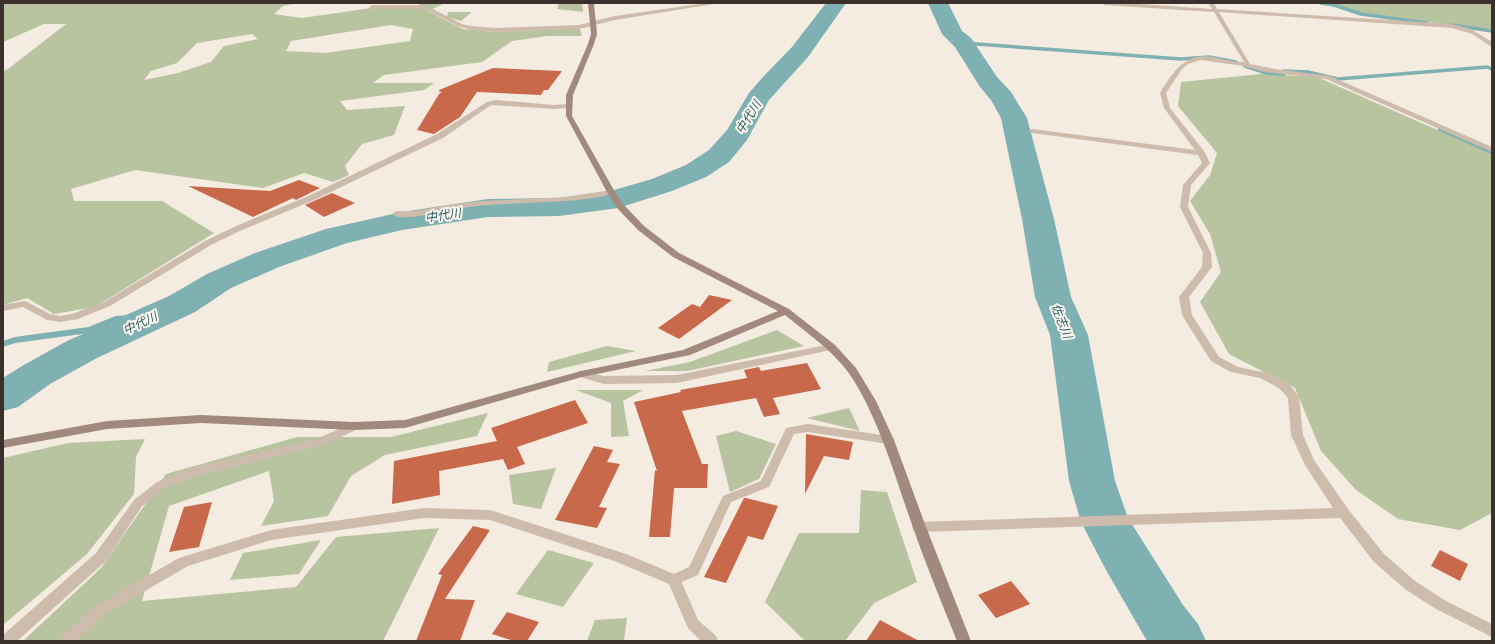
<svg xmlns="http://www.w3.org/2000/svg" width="1495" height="644" font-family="Quicksand,'Noto Sans JP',sans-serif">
<rect width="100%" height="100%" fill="#f4ebe1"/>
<g fill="#b8c4a0" fill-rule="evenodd">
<path d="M3,3H297L283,6L274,14L302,18L371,8L416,9L420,3H445L428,11L463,29L497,32L559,29H580L582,36H547L512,41L482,62L384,75L373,83H434L424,90L340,101L347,110L405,106L394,135L362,144L345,166L349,175L333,182L304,173L263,188L135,170L71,189L74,201H162L214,233L95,307L54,314L27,298L3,305V71L8,69L66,24H44L3,42ZM391,25L413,29L410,41L325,53L286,51L291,41ZM252,34L258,39L224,46L211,62L178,73L144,80L151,71L177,63L197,43Z"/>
<polygon points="559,3 582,3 583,12 557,9"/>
<polygon points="1328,3 1492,3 1492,30 1364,14"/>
<polygon points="448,12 472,12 461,21 447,17"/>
<polygon points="1261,74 1317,77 1492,154 1492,513 1460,530 1398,519 1356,490 1321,451 1295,388 1229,354 1200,302 1221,272 1210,234 1190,201 1210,175 1217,153 1178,106 1181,82"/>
<polygon points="777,330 804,346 687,371 645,371 690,362"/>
<polygon points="607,346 636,351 547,372 549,362"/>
<polygon points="576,390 643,390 623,401 629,436 611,437 611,403"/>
<polygon points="849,408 860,431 807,418"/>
<polygon points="488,413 477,436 385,455 351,476 328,516 261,526 274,501 269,471 169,506 142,601 296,587 336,537 439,528 383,641 23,641 101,568 166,474 297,437 391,437"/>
<polygon points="736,431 776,444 759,479 730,492 716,436"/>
<polygon points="145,439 136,457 134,494 87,554 3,625 3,458 68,443"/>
<polygon points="556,468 541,509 513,504 509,475"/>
<polygon points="861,490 887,492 917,582 874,603 845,641 805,641 765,602 799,533 859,533"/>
<polygon points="321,540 299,574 230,580 243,553"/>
<polygon points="548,550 594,563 563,607 516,594"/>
<polygon points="627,618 624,641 587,641 595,620"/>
</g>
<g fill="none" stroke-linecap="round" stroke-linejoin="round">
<g stroke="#7fb0b2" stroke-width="3.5">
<polyline points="1321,3 1334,5 1361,14 1427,23"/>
<polyline points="1452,25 1492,31"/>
<polyline points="963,43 1181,59 1209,57 1236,62"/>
<polyline points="1245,66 1266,73 1284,74"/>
<polyline points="1283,71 1308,72 1338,79 1487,67 1492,69"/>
</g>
<polyline stroke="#7fb0b2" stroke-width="4.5" points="1440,129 1492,152"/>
<polyline stroke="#7fb0b2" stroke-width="6" points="3,344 15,340 89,330 116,319 156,316"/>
<g fill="#7fb0b2" fill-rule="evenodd">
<polygon points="826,3 846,3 808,57 769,100 747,140 729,162 706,177 672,191 618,208 559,216 488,217 402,230 347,243 279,267 231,288 195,312 95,359 50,384 18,407 3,411 3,378 22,366 67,341 169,296 207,274 255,253 326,229 402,212 488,199 559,198 614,190 652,179 686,165 709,150 727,130 749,93 762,78 792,47"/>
<polygon points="928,3 948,3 962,31 971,38 997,77 1011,92 1027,118 1054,219 1071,297 1088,335 1115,481 1128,518 1183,605 1198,624 1206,641 1147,641 1106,570 1081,522 1069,481 1050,335 1035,297 1022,219 1001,118 991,100 980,87 955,47 942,34"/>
</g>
</g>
<g fill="#c8694b">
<polygon points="493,68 562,71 548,90 544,90 541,95 477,92 460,117 434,134 417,130 439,94 442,92 438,91 440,90 439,90"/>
<polygon points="299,180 320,188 296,200 293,198 253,217 188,186 270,191"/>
<polygon points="332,193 355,203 324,217 305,205"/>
<polygon points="709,295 732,300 679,339 658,328 692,304 700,307"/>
<polygon points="807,363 821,389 773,398 780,414 764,417 756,398 682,411 702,464 708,464 707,488 674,488 670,537 649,537 655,470 657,471 634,402 681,392 680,390 747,378 744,370 759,367 761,371"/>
<polygon points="575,400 588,423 517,447 525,464 508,470 503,459 439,471 440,495 392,504 394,461 497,441 491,428"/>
<polygon points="806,434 853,442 849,460 824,456 805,494"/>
<polygon points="594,446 613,450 607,462 620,464 599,507 607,508 597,528 555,520"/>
<polygon points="744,498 746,498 778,506 763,540 748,536 726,583 704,577"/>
<polygon points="212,502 199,547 169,552 184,507"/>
<polygon points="473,526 490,530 445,599 475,600 460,641 416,641 442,575 438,574"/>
<polygon points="1440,550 1468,564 1460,581 1431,566"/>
<polygon points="1011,581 1030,604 996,618 978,595"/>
<polygon points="507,612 539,622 527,641 514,641 492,634"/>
<polygon points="880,620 919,641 866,641"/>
</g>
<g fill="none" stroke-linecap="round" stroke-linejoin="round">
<polygon fill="#cdbbac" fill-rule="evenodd" points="808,424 888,436 892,437 893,440 892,443 888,444 808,432 794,434 769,487 731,502 698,575 674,585 670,584 668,580 670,576 689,567 723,496 761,481 786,428"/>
<g fill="#cdbbac" fill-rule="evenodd">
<polygon points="706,3 720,3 615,20 579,29 497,32 471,30 458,26 429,11 417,9 372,9 369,7 372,5 417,5 433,9 462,24 471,26 497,28 579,25 615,16"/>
<path d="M1101,3H1128L1212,9L1208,3H1214L1217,9L1452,24L1471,29L1492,42V47L1472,34L1452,28L1219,12L1250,64L1275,69L1330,76L1492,147V152L1326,79L1265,72L1243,66L1201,60L1188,64L1182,69L1166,93L1170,108L1204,151L1210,163L1191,185L1188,207L1211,253L1212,267L1189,297L1192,315L1219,357L1238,367L1267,373L1287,382L1297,394L1299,397L1303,435L1314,460L1348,509L1384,554L1415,581L1446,601L1492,624V637L1436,609L1405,589L1374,562L1340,518L919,532L914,531L912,527L914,523L919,522L1333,508L1305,465L1291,435L1288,398L1279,388L1260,378L1231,372L1211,361L1182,315L1179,297L1202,267L1203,253L1180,207L1183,185L1202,163L1198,155L1032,133L1028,131L1032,129L1195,150L1164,108L1160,93C1173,72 1185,52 1213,57C1223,59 1233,62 1244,62L1214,12L1104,5Z"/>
<polygon points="496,100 554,105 567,104 570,106 567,108 554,109 491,105 443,138 312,201 242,230 211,245 110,306 78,319 60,322 47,320 23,307 3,311 3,305 25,301 50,314 60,316 72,314 104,302 205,241 236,226 306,197 437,134 487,102"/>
<path d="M611,190L615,192L614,194C562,206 507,200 455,209C442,211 401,223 392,214L396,211H414L455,204L481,201L568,197Z"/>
<polygon points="831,344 836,347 835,349 677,383 604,384 577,376 576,374 577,372 581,371 604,376 677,375"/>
<polygon points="354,422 358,423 360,426 358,429 324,445 197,476 165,488 142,506 106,561 17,641 3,641 3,635 96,553 134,500 157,482 194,467 317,439"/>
<polygon points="424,508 490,510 626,554 679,576 698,620 716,636 718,641 701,641 688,628 669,584 617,562 490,520 424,518 271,540 188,566 107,613 76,641 59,641 61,636 97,605 179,558 271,530"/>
</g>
<path fill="#a18a7d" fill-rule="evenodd" d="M588,3H594L597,34L594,44L573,95L572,116L615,192L623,204L644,226L679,253L789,309L835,345L856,368L876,401L894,440L926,527L971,641H957C941,601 924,560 910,519C894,473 876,411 848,372C831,349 807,333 785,315L690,355L582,377L405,428L354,430L201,423L107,429L3,448V440L107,421L201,415L354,422L405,420L581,371L683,350L778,311L673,257L638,230L617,208L607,192L566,116V95L588,44L591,34Z"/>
</g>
<g text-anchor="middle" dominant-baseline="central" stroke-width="4" stroke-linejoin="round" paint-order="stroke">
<g font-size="12" font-style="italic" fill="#1f5a5e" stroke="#fbf5ee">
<text transform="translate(748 117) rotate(-58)">中代川</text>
<text transform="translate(443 215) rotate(-8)">中代川</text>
<text transform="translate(1062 321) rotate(69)">佐志川</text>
<text transform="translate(140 323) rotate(-25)">中代川</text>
</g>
</g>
<rect width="1495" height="644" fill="none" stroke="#3b302b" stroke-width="8"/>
</svg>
